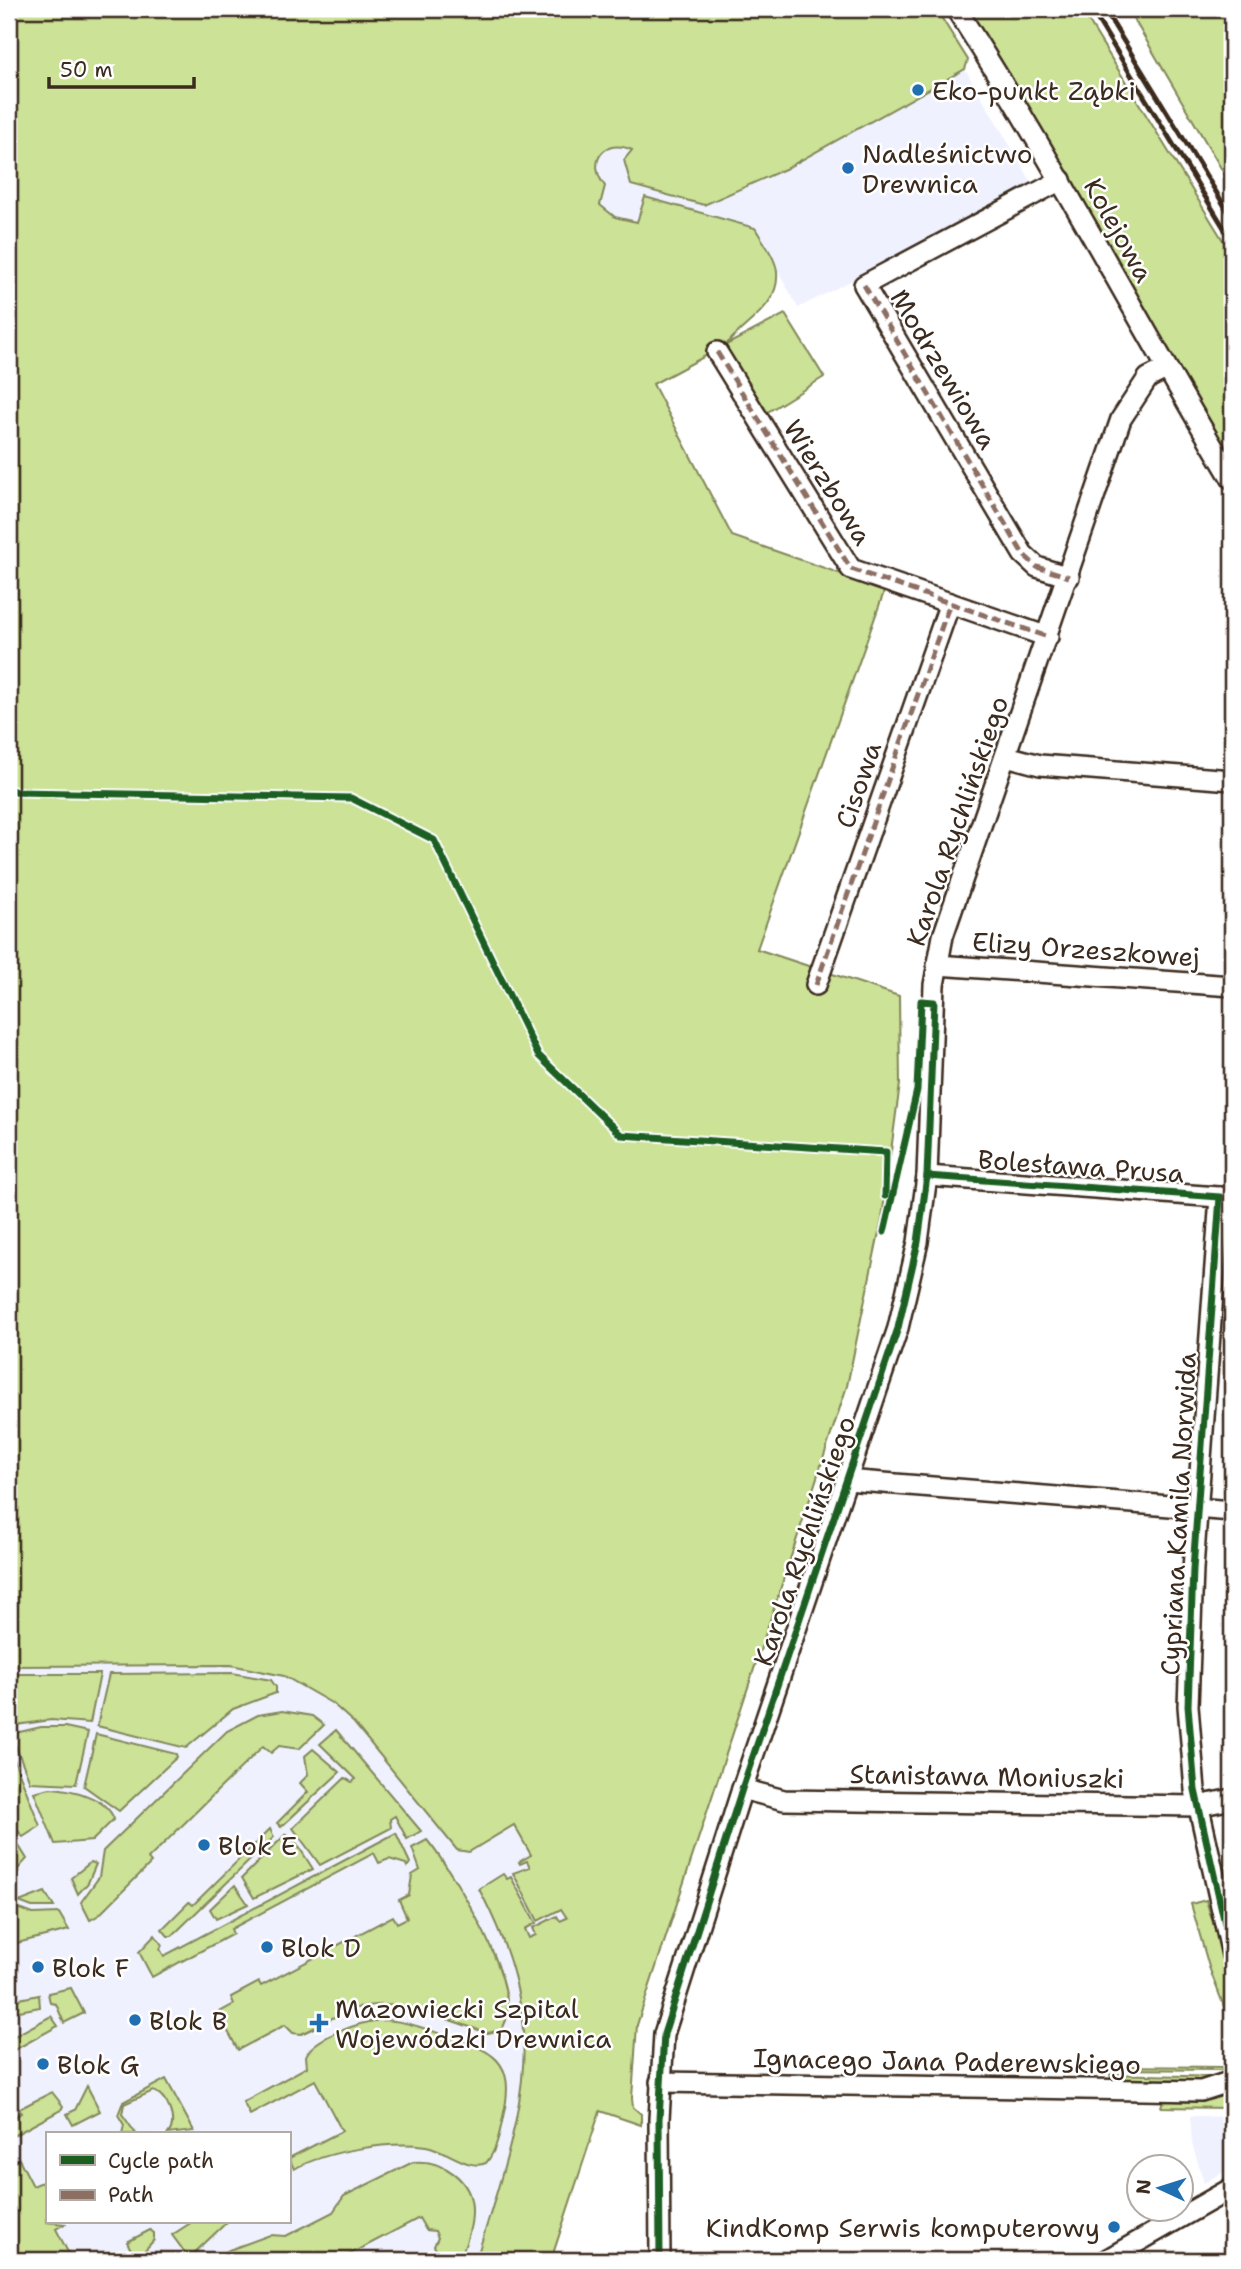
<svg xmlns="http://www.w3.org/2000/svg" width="1241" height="2269" font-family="'Shantell Sans',sans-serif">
<rect width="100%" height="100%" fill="#fff"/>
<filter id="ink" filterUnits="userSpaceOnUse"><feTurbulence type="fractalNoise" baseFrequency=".0143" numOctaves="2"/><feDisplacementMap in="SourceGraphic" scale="14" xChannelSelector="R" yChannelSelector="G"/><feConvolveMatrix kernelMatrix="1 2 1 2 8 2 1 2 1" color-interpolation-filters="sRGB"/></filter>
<g filter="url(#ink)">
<g fill="#eff2fe" fill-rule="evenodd">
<polygon points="965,69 1034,186 798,308 755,228 645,197 637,223 615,217 600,205 605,186 598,177 596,165 600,154 610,147 621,145 632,150 704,205 785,169"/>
<path d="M9,1655L746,1664L551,2260H9ZM47,2134H289V2222H47Z"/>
<polygon points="1190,2116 1232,2117 1224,2124 1232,2139 1232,2167 1204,2183 1192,2144"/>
</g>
<g fill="#cbe297" stroke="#83865a" stroke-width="2">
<path d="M9,9H936L968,60L965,69L785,169L704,205L631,185L624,160L632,150C604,137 586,162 605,186L600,205L615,217L637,222L645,197L755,228C762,240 776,258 777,272C780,306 745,322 726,345L785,314L824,377L766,413L709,354L653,384L732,536L885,589L757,949L899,996L900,1084L882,1218L847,1386L637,2025L632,2098L633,2107L641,2114V2125L600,2111L551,2260H476C520,2116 555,2032 479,1889L503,1874L507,1879L511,1877L536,1923L525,1929L529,1938L536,1935L533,1928L557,1916L560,1921L567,1918L561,1909L538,1921L513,1873L530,1867L527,1861L520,1864L519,1862L531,1855L514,1825L469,1852L457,1850L354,1723L333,1704L284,1676L231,1665L9,1666Z"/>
<path d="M969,9H1081L1232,255V462C1141,313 1063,156 969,9Z"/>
<polygon points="1128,9 1232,9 1232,26 1229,27 1232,39 1232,187"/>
<polygon points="232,1673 271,1680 276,1687 276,1693 233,1709 186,1748 97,1726 109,1674"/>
<polygon points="9,1674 100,1674 90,1723 51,1720 9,1726"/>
<polygon points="282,1711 312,1716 324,1725 299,1749 279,1746 271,1753 263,1746 148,1859 151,1863 99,1915 90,1920 81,1902 99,1877 103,1851 227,1731 258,1715"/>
<polygon points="41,1727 65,1727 88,1732 76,1784 30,1782 11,1734"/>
<polygon points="336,1730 421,1831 407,1839 395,1816 390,1819 391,1828 320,1865 293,1828 345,1778 352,1782 356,1779 320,1744"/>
<polygon points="96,1734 176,1754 177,1757 119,1811 84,1786"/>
<polygon points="9,1747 40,1826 23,1837 9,1820"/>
<polygon points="313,1749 340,1772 281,1827 277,1823 308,1792 300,1783 308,1775 305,1756"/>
<path d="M50,1788C71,1789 106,1797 114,1819L92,1841L55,1844L34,1792Z"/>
<polygon points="270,1829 274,1837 172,1936 168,1936 162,1929 189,1902 193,1905"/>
<polygon points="9,1830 27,1859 9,1879"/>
<polygon points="396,1833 410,1863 407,1867 406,1864 389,1859 379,1863 374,1853 231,1929 233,1934 152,1977 139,1952 155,1935 162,1945 160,1949 164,1956"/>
<polygon points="286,1834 297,1844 313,1869 254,1898 242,1878"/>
<path d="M427,1840C452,1870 530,1995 501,2030L488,2033C444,2020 397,1994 350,2010C333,2016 318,2027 301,2034L293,2033L285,2025L238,2050L218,2013L234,2004L231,1997L259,1982L261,1986L393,1916L397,1923L407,1918L399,1900L409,1895L412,1875L420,1870L412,1848Z"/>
<polygon points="91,1862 96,1864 88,1883 78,1894 71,1878"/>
<polygon points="235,1885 248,1904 216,1919 210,1909"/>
<polygon points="45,1892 54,1907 32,1907 19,1902"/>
<polygon points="1206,1900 1232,1985 1232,2028 1209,1967 1191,1904"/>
<polygon points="9,1905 33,1914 59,1913 69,1930 9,1945"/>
<polygon points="71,1988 84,2013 64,2023 56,2004 50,2003 48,1993"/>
<polygon points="39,1995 40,2007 9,2013 9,2001"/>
<polygon points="51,2016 58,2026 9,2053 9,2039"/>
<path d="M381,2020C403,2020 423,2028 444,2035C493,2051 517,2059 503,2117C500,2132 496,2152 486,2163C468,2171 446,2149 426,2146C388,2141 327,2151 294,2169L289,2158L342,2131L315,2080L250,2115L243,2102L307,2067L306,2056C313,2037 361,2022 381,2020Z"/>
<polygon points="1232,2059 1232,2066 1223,2070 1109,2069 1108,2066 1227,2067"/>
<polygon points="1110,2074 1220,2077 1197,2082 1112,2081"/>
<path d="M166,2079L194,2131L168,2134C178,2122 168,2096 153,2091L124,2104L122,2114L136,2134H122L124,2125L118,2115L123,2102Z"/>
<polygon points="87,2086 100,2111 73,2125 67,2114 75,2110"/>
<polygon points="52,2092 63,2106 61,2110 9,2138 9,2120 21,2113 19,2109"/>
<polygon points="1221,2096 1230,2102 1227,2108 1161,2107 1163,2100 1203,2101"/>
<polygon points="19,2159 33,2186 42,2182 47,2191 47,2222 65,2224 56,2229 72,2260 9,2260 9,2165"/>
<path d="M413,2162C443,2159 473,2180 472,2212C472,2229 465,2245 460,2260H438L441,2258L434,2246L438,2238L435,2231L426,2230L419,2218L339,2260H212L229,2250L270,2235L286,2236L333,2212L344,2196Z"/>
<polygon points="192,2222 227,2222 189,2258 172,2235"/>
<polygon points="150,2230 154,2233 154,2240 136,2260 127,2242"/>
</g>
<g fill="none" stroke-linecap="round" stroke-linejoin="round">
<defs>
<g id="minor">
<path d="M956,9C1055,162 1138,323 1232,479"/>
<polyline points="1061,180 864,285 1023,554 1037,567 1069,577"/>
<polyline points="717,352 851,569 1048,637"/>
<polyline points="1006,756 1040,765 1232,780"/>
<polyline points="937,965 1232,986"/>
<polyline points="816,985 950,603"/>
<polyline points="927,1176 1232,1198"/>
<polyline points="1220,1197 1193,1569 1188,1706 1195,1790 1232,1955"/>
<polyline points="846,1480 1232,1511"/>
<polyline points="742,1789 784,1800 1198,1806 1232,1799"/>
<polyline points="660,2082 1201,2091 1232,2081"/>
<polyline points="660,2260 659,2119 664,2034 742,1789 898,1328 918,1242 927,1176 934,985 943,936 1121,419 1148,378 1166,369"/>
<polyline points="1106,2260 1232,2188"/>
</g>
</defs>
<use href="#minor" stroke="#3b2a1e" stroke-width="24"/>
<use href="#minor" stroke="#fff" stroke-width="19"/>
<g stroke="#3b2a1e" stroke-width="5">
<polyline points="1091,9 1232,241"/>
<polyline points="1104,9 1232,218"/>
</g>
<g stroke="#8d6e63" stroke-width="5" stroke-dasharray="10 5" stroke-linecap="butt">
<polyline points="864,285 1023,554 1037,567 1069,577"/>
<polyline points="717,352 851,569 1048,637"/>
<polyline points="816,985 950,603"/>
</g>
<defs>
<g id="cycleway">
<polyline points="9,789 16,792 351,798 434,840 538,1055 621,1135 886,1152 885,1196"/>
<polyline points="927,1176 1220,1197 1193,1569 1188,1706 1195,1790 1232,1955"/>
<polyline points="660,2260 659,2119 664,2034 742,1789 898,1328 918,1242 927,1176 934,1002 921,1001 917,1090 884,1232"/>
</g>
</defs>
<use href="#cycleway" stroke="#fff" stroke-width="11"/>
<use href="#cycleway" stroke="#1b5e20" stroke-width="7"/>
</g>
</g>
<g fill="#1f6fb2" stroke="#fff" stroke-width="2.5">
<circle cx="918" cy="90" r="7"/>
<circle cx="848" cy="168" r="7"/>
<circle cx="204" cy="1845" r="7"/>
<circle cx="267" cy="1947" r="7"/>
<circle cx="38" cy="1967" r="7"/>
<circle cx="135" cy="2020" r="7"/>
<path d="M315.5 2012.5h7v7h7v7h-7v7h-7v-7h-7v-7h7z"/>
<circle cx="43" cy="2064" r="7"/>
<circle cx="1114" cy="2227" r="7"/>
</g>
<g text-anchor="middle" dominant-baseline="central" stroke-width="5" stroke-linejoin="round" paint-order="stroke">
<g font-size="26" fill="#3b2a1e" stroke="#fff" text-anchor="start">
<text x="932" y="90">Eko-punkt Ząbki</text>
<text x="862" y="153">Nadleśnictwo<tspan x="862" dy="30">Drewnica</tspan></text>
<text x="218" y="1845">Blok E</text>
<text x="281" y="1947">Blok D</text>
<text x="52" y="1967">Blok F</text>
<text x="335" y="2008">Mazowiecki Szpital<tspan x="335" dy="30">Wojewódzki Drewnica</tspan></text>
<text x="149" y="2020">Blok B</text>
<text x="57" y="2064">Blok G</text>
<text x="1100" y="2227" text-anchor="end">KindKomp Serwis komputerowy</text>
</g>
<g font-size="26" fill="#3b2a1e" stroke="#fff">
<text transform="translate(1119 230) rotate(61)">Kolejowa</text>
<text transform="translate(944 369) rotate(59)">Modrzewiowa</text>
<text transform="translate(828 482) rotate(58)">Wierzbowa</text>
<text transform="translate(858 785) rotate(-71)">Cisowa</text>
<text transform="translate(957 821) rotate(-71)">Karola Rychlińskiego</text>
<text transform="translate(1086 949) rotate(4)">Elizy Orzeszkowej</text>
<text transform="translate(1081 1166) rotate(4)">Bolesława Prusa</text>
<text transform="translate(1178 1514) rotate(-87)">Cypriana Kamila Norwida</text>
<text transform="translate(804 1541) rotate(-71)">Karola Rychlińskiego</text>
<text transform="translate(987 1776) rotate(1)">Stanisława Moniuszki</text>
<text transform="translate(947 2061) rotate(1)">Ignacego Jana Paderewskiego</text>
</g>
</g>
<rect width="1241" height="2269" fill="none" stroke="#fff" stroke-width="35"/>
<rect x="18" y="18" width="1206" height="2234" fill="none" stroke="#3b2a1e" stroke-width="2.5" filter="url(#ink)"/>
<rect x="46" y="2132" width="245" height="91" fill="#ffffff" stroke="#b1aaa5" stroke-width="2"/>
<rect x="60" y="2155" width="35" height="10" fill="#1b5e20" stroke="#b1aaa5" stroke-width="2"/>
<text x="108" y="2168" font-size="21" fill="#3b2a1e">Cycle path</text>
<rect x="60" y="2190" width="35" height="10" fill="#8d6e63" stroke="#b1aaa5" stroke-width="2"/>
<text x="108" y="2202" font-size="21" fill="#3b2a1e">Path</text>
<g transform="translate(1160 2188) rotate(274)"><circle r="33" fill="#ffffff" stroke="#b1aaa5" stroke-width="2"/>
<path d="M0-5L12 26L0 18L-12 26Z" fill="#1f6fb2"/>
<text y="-10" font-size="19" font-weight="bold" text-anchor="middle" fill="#3b2a1e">N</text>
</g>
<path d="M49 77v10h145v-10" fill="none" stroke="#3b2a1e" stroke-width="3.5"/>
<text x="60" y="77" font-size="21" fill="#3b2a1e" stroke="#ffffff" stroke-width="5" paint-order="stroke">50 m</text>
</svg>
